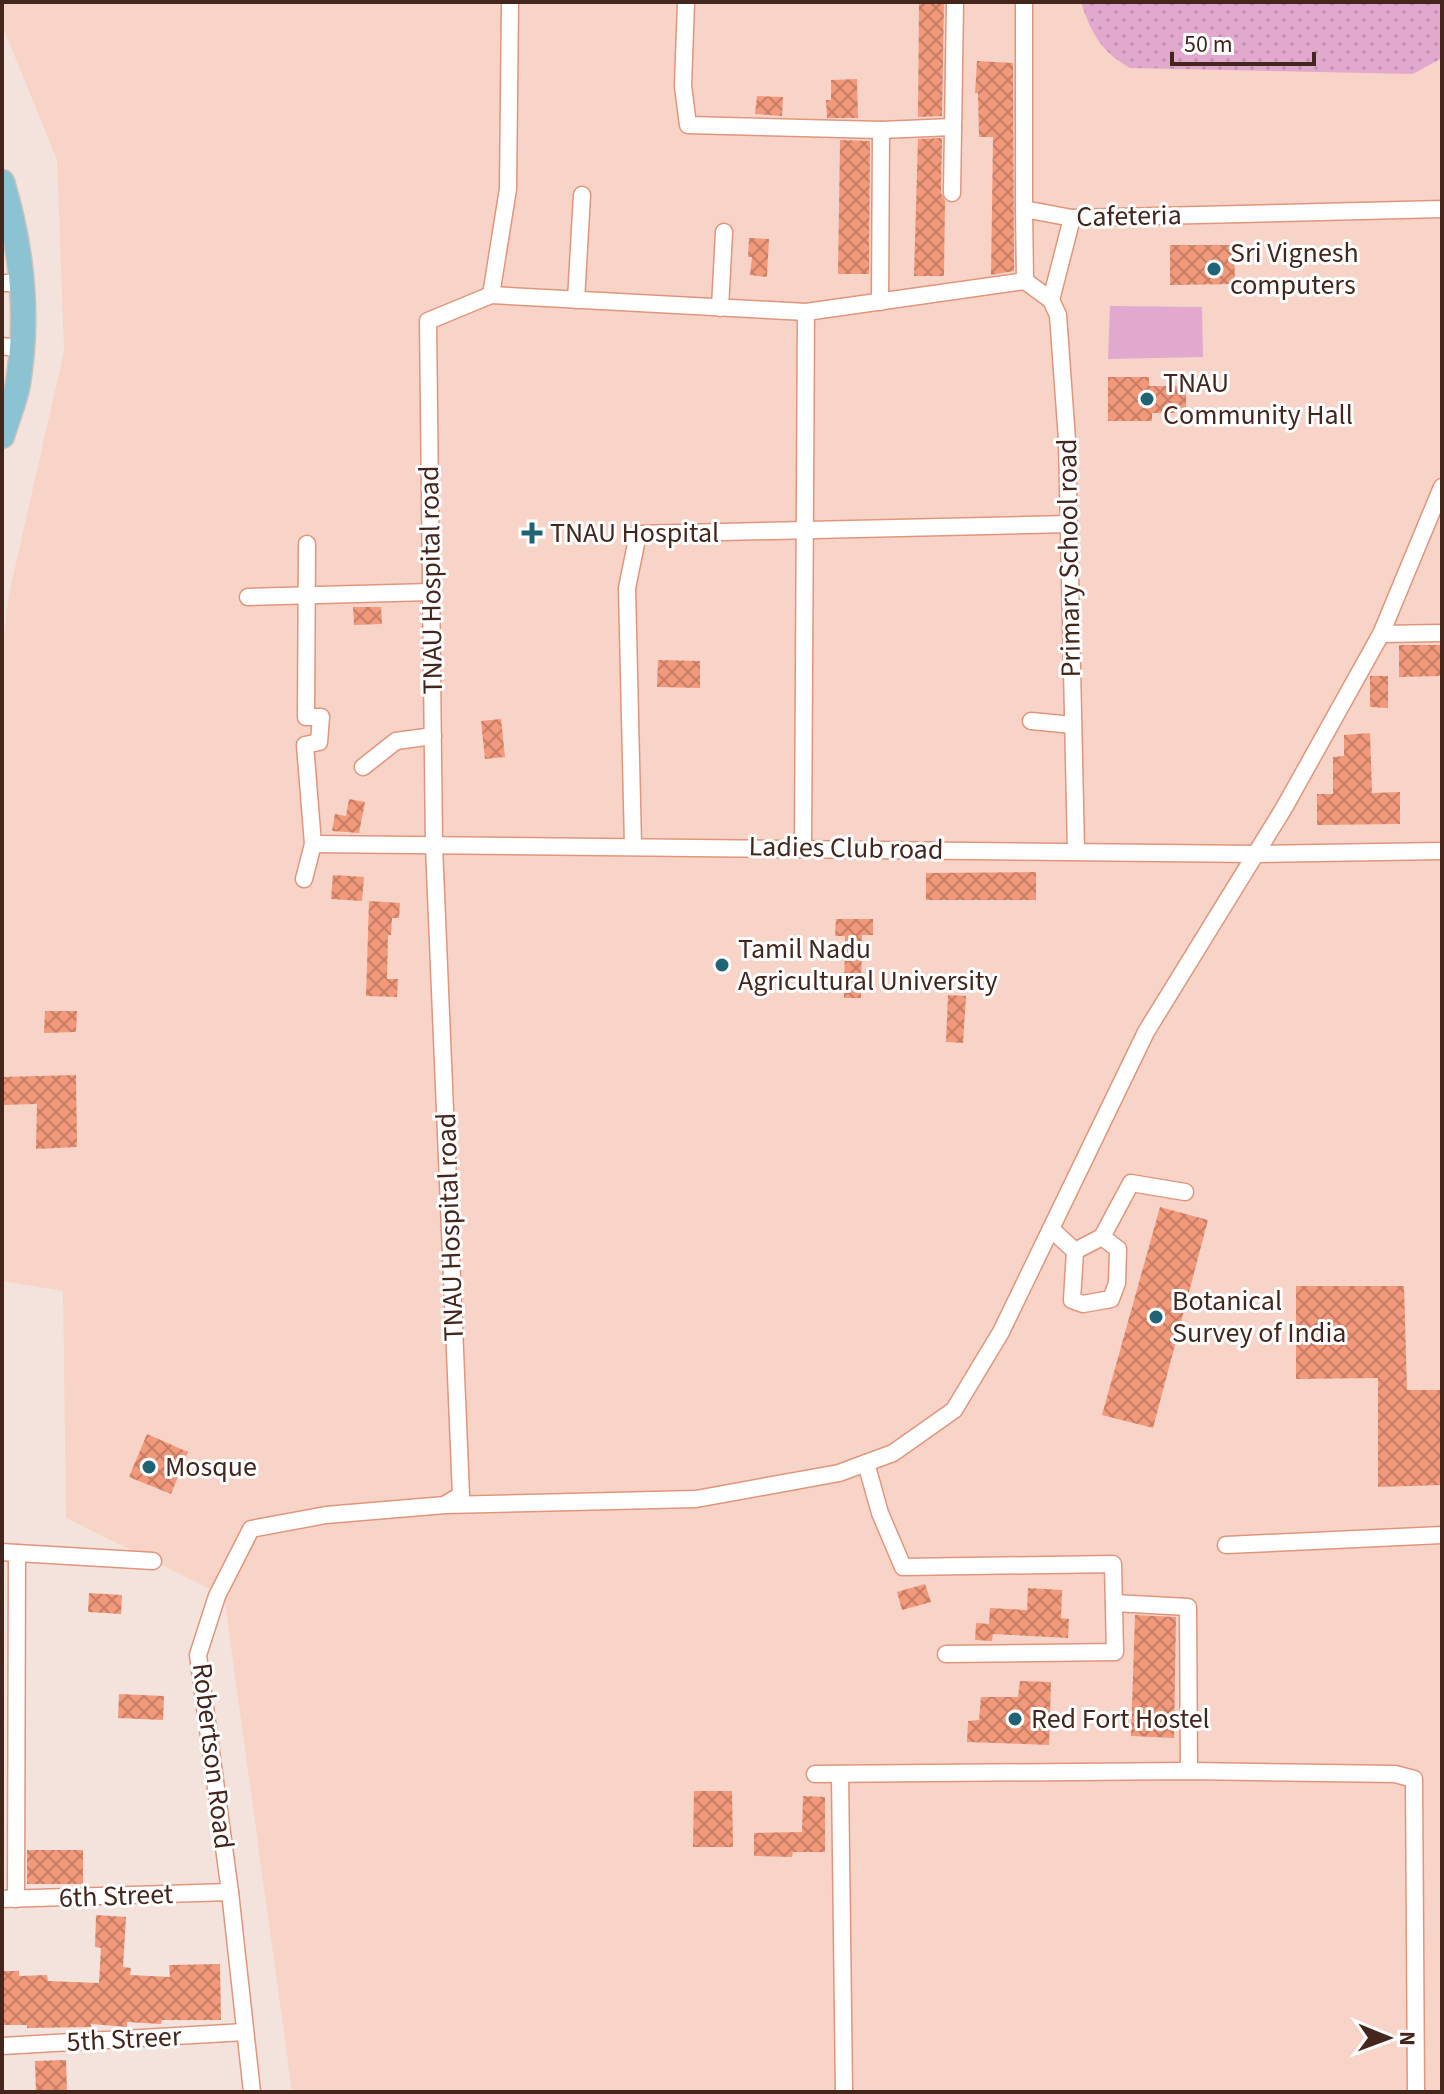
<svg xmlns="http://www.w3.org/2000/svg" width="1444" height="2094" font-family="'Source Sans 3',sans-serif">
<defs>
<pattern id="green-dots" width="8" height="8" patternUnits="userSpaceOnUse" patternTransform="scale(2)"><rect width="8" height="8" fill="#e1a9ce"/><path d="M2 2h.1M6 6h.1" fill="none" stroke="#c291b0" stroke-width="1.8" stroke-linecap="round"/></pattern>
<pattern id="building-cross-hatch" width="8" height="8" patternUnits="userSpaceOnUse" patternTransform="scale(2)"><rect width="8" height="8" fill="#f2997b"/><path d="M0 0l8 8M0 8l8-8" fill="none" stroke="#c67d64"/></pattern>
</defs>
<rect width="100%" height="100%" fill="#f4e3dd"/>
<polygon fill="#f8d4c8" points="2,2 1442,2 1442,2092 292,2092 224,1596 66,1518 63,1291 2,1281 2,649 9,594 64,351 57,160 2,25"/>
<path fill="url(#green-dots)" d="M1081,2H1442V58L1413,74L1130,68C1101,52 1091,33 1081,2Z"/>
<polygon fill="#e1a9ce" points="1110,306 1202,307 1203,357 1108,359"/>
<g fill="url(#building-cross-hatch)">
<polygon points="919,2 944,2 942,116 918,117"/>
<polygon points="977,61 1013,63 1014,271 991,275 993,137 979,137 978,93 975,93"/>
<polygon points="857,79 858,118 827,118 826,100 831,100 831,80"/>
<polygon points="757,96 783,97 782,116 755,114"/>
<polygon points="942,138 941,193 945,201 944,276 914,276 918,139"/>
<polygon points="840,140 870,141 869,274 838,274"/>
<polygon points="749,238 769,239 767,277 750,275 752,257 748,257"/>
<polygon points="1170,245 1234,245 1235,284 1170,285"/>
<polygon points="1108,377 1149,377 1149,386 1186,386 1186,413 1152,413 1152,421 1108,421"/>
<polygon points="353,607 381,607 382,624 354,625"/>
<polygon points="1399,645 1442,645 1442,676 1399,677"/>
<polygon points="658,660 700,661 700,688 657,687"/>
<polygon points="1370,676 1388,676 1388,708 1370,707"/>
<polygon points="501,719 505,757 485,759 481,721"/>
<polygon points="1370,733 1372,793 1400,792 1400,824 1317,825 1317,794 1333,794 1333,757 1344,756 1344,735"/>
<polygon points="349,799 365,802 359,833 332,831 335,814 346,816"/>
<polygon points="1036,872 1036,900 926,900 926,873"/>
<polygon points="333,875 364,877 362,901 331,899"/>
<polygon points="369,901 400,903 399,918 392,918 391,935 388,935 387,979 398,979 397,997 366,996"/>
<polygon points="836,919 873,919 873,935 862,935 861,998 844,998 845,936 835,936"/>
<polygon points="948,995 966,996 963,1043 946,1042"/>
<polygon points="45,1011 77,1011 76,1032 44,1033"/>
<polygon points="76,1075 77,1147 36,1149 37,1104 2,1105 2,1077"/>
<polygon points="1160,1207 1208,1220 1153,1428 1102,1415"/>
<polygon points="1296,1286 1404,1286 1407,1390 1442,1390 1442,1485 1378,1487 1378,1378 1296,1379"/>
<polygon points="147,1434 188,1452 171,1494 129,1477"/>
<polygon points="925,1584 931,1602 902,1610 897,1592"/>
<polygon points="1028,1588 1062,1590 1061,1618 1069,1619 1068,1638 993,1634 992,1641 975,1640 976,1623 989,1624 990,1608 1027,1610"/>
<polygon points="89,1593 122,1595 121,1614 88,1612"/>
<polygon points="1135,1615 1176,1617 1174,1738 1131,1736"/>
<polygon points="1020,1681 1051,1682 1049,1745 967,1742 968,1721 979,1720 981,1697 1018,1697"/>
<polygon points="119,1694 164,1696 163,1720 118,1718"/>
<polygon points="694,1791 732,1791 733,1847 693,1847"/>
<polygon points="803,1796 825,1797 825,1852 793,1852 792,1857 754,1856 754,1833 802,1832"/>
<rect x="27" y="1850" width="56" height="34"/>
<polygon points="96,1915 126,1917 123,1967 131,1968 130,1975 170,1977 169,1965 220,1964 221,2020 162,2020 161,2024 127,2022 127,2027 91,2024 91,2027 27,2028 27,2025 2,2025 2,1971 19,1971 19,1976 47,1975 48,1981 99,1983 101,1948 95,1947"/>
<polygon points="66,2060 67,2092 36,2092 35,2061"/>
</g>
<g fill="none" stroke-linecap="round" stroke-linejoin="round">
<defs>
<g id="street">
<polyline points="686,2 683,86 688,125 881,130 953,127"/>
<polyline points="1024,2 1024,209 1072,218 1442,209"/>
<polyline points="952,193 955,2"/>
<polyline points="1025,281 1051,300 1058,315 1067,440 1076,851"/>
<polyline points="2,283 22,283"/>
<polyline points="491,295 508,189 510,2"/>
<polyline points="576,300 582,195"/>
<polyline points="1051,300 1072,218"/>
<polyline points="880,302 881,130"/>
<polyline points="720,308 724,232"/>
<polyline points="2,346 21,349"/>
<polyline points="248,597 431,592"/>
<polyline points="1381,634 1442,633"/>
<polyline points="1031,721 1073,725"/>
<polyline points="363,767 396,741 433,736"/>
<polyline points="313,844 1257,854 1442,851"/>
<polyline points="633,845 627,588 638,534 1069,524"/>
<polyline points="803,848 806,312"/>
<polyline points="304,879 313,844 305,745 319,742 321,717 306,717 307,544"/>
<polyline points="1051,1229 1075,1251 1072,1300 1083,1304 1111,1299 1117,1283 1118,1249 1102,1237"/>
<polyline points="1075,1251 1102,1237 1131,1183 1185,1192"/>
<polyline points="866,1463 880,1513 903,1567 1113,1564 1115,1652 946,1654"/>
<polyline points="446,1504 461,1495 434,846 428,321 491,295 806,312 1025,281 1024,209"/>
<polyline points="1226,1545 1442,1535"/>
<polyline points="2,1552 17,1553 16,1899"/>
<polyline points="17,1553 153,1561"/>
<polyline points="1114,1603 1188,1607 1189,1771"/>
<polyline points="815,1774 1189,1771 1395,1774 1414,1779 1416,2092"/>
<polyline points="840,1774 844,2092"/>
<polyline points="2,1899 230,1892"/>
<polyline points="2,2046 245,2032"/>
<polyline points="252,2092 230,1892 198,1655 217,1596 251,1529 326,1515 445,1505 696,1499 839,1473 893,1453 954,1410 1001,1332 1146,1032 1284,808 1381,634 1442,487"/>
</g>
<path id="primary" d="M2,182C22,248 29,315 18,383C15,401 7,419 2,436"/>
</defs>
<use href="#street" stroke="#e1957b" stroke-width="19"/>
<use href="#primary" stroke="#cbc2bf" stroke-width="27"/>
<use href="#street" stroke="#fff" stroke-width="16"/>
<use href="#primary" stroke="#8cc3d2" stroke-width="24"/>
</g>
<g fill="#1f6375" stroke="#fff" stroke-width="3">
<circle cx="1214" cy="269" r="8"/>
<circle cx="1147" cy="399" r="8"/>
<path d="M528 521h8v8h8v8h-8v8h-8v-8h-8v-8h8z"/>
<circle cx="722" cy="965" r="8"/>
<circle cx="1156" cy="1317" r="8"/>
<circle cx="149" cy="1467" r="8"/>
<circle cx="1015" cy="1719" r="8"/>
</g>
<g text-anchor="middle" dominant-baseline="central" stroke-width="6" stroke-linejoin="round" paint-order="stroke">
<g font-size="28" fill="#44261c" stroke="#fff">
<text transform="translate(1129 216) rotate(-1)">Cafeteria</text>
<text transform="translate(1069 558) rotate(-91)">Primary School road</text>
<text transform="translate(431 580) rotate(-91)">TNAU Hospital road</text>
<text transform="translate(846 848) rotate(1)">Ladies Club road</text>
<text transform="translate(450 1227) rotate(-92)">TNAU Hospital road</text>
<text transform="translate(213 1756) rotate(83)">Robertson Road</text>
<text transform="translate(116 1896) rotate(-2)">6th Street</text>
<text transform="translate(124 2039) rotate(-3)">5th Streer</text>
</g>
<g font-size="28" fill="#44261c" stroke="#fff" text-anchor="start">
<text x="1230" y="253">Sri Vignesh<tspan x="1230" dy="32">computers</tspan></text>
<text x="1163" y="383">TNAU<tspan x="1163" dy="32">Community Hall</tspan></text>
<text x="550" y="533">TNAU Hospital</text>
<text x="738" y="949">Tamil Nadu<tspan x="738" dy="32">Agricultural University</tspan></text>
<text x="1172" y="1301">Botanical<tspan x="1172" dy="32">Survey of India</tspan></text>
<text x="165" y="1467">Mosque</text>
<text x="1031" y="1719">Red Fort Hostel</text>
</g>
</g>
<rect width="1444" height="2094" fill="none" stroke="#44261c" stroke-width="8"/>
<g transform="translate(1388 2038) rotate(91)" stroke="#ffffff" stroke-width="6" paint-order="stroke">
<path d="M0-6L14 30L0 20L-14 30Z" fill="#44261c"/>
<text y="-12" font-size="22" font-weight="bold" text-anchor="middle" fill="#44261c">N</text>
</g>
<path d="M1172 52v12h142v-12" fill="none" stroke="#44261c" stroke-width="4"/>
<text x="1184" y="52" font-size="24" fill="#44261c" stroke="#ffffff" stroke-width="6" paint-order="stroke">50 m</text>
</svg>
